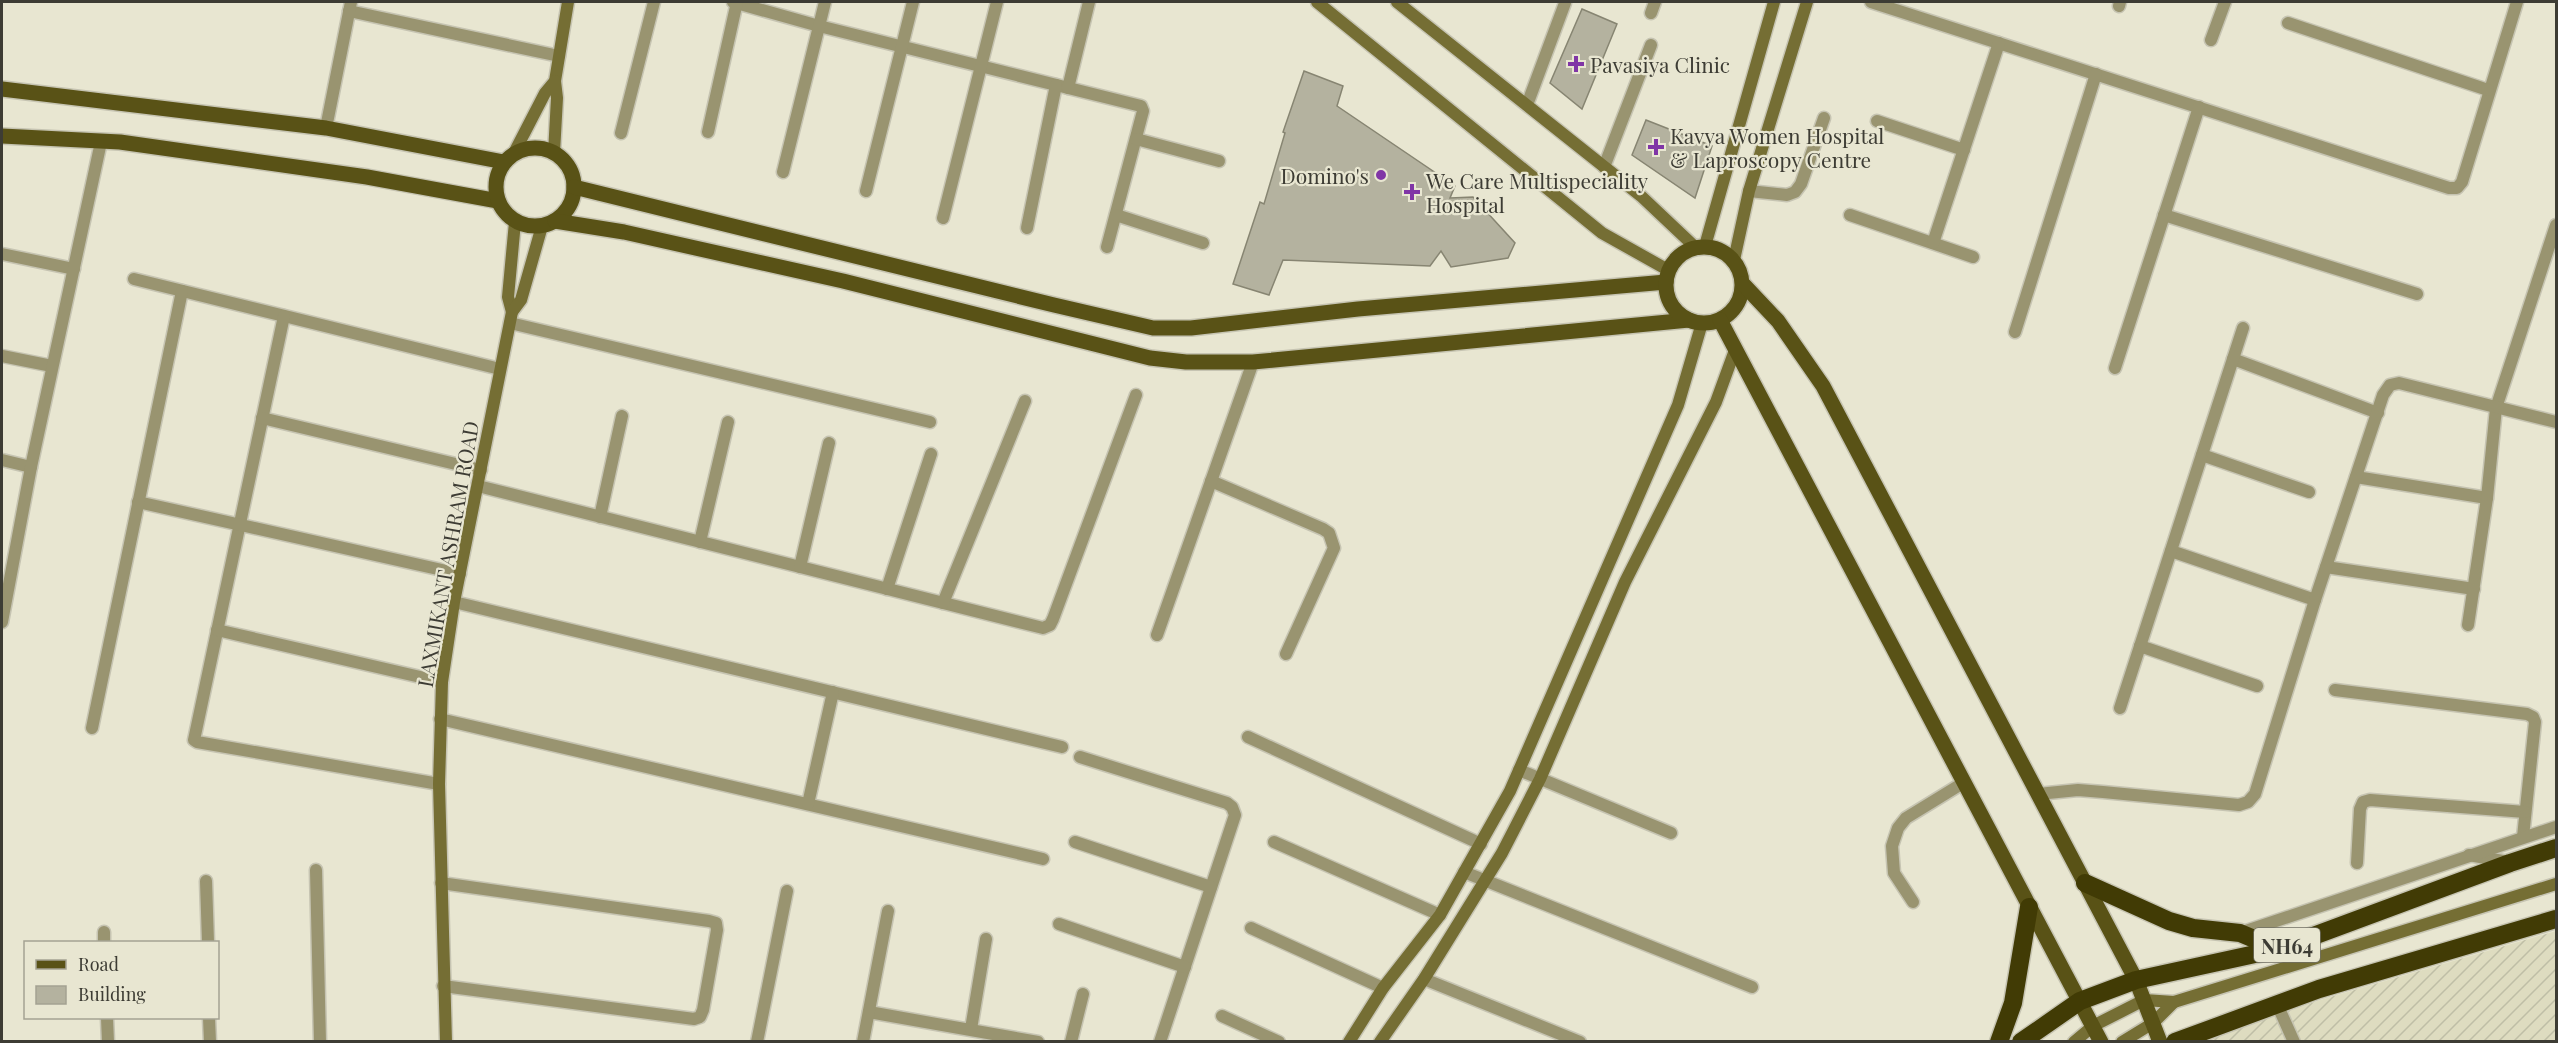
<svg xmlns="http://www.w3.org/2000/svg" width="2558" height="1043" font-family="'Playfair Display',serif">
<defs>
<pattern id="industrial-furrows" width="10" height="10" patternUnits="userSpaceOnUse" patternTransform="scale(1.5)"><rect width="10" height="10" fill="#dedcc0"/><path d="M-1 1l2-2M0 10L10 0M9 11l2-2" fill="none" stroke="#bfbea6"/></pattern>
</defs>
<rect width="100%" height="100%" fill="#e8e6d1"/>
<polygon fill="url(#industrial-furrows)" points="2556,931 2556,1041 2202,1042 2320,1000"/>
<g fill="#b4b29f" stroke="#878572" stroke-width="1.5">
<polygon points="1582,9 1617,24 1582,109 1550,83"/>
<polygon points="1304,71 1343,86 1337,106 1455,186 1450,198 1473,197 1515,243 1508,258 1451,267 1441,251 1430,266 1283,260 1269,295 1233,284 1260,202 1264,204 1285,133 1283,132"/>
<polygon points="1646,120 1712,146 1695,198 1632,155"/>
</g>
<g fill="none" stroke-linecap="round" stroke-linejoin="round">
<defs>
<g id="lane">
<polyline points="1248,737 1481,844"/>
<polyline points="2277,1004 2294,1042"/>
</g>
<g id="street">
<polyline points="733,2 819,26 1141,106 1143,111 1107,247"/>
<polyline points="1871,2 2449,188 2457,188 2462,182 2517,2"/>
<polyline points="2119,6 2120,2"/>
<polyline points="349,11 559,56"/>
<polyline points="1651,13 1655,2"/>
<polyline points="2288,23 2488,90"/>
<polyline points="2211,40 2225,2"/>
<polyline points="1068,88 1089,2"/>
<polyline points="1527,105 1565,3"/>
<polyline points="1877,121 1964,150"/>
<polyline points="326,128 351,2"/>
<polyline points="708,132 737,2"/>
<polyline points="621,133 654,2"/>
<polyline points="1136,139 1219,161"/>
<polyline points="1604,167 1651,45"/>
<polyline points="783,172 825,2"/>
<polyline points="866,191 913,2"/>
<polyline points="1749,191 1787,195 1795,192 1801,184 1824,118"/>
<polyline points="1116,215 1203,243"/>
<polyline points="1850,215 1973,257"/>
<polyline points="2164,215 2417,294"/>
<polyline points="943,218 997,2"/>
<polyline points="1027,228 1056,85"/>
<polyline points="1933,243 1999,43"/>
<polyline points="2,254 74,269"/>
<polyline points="134,279 500,369"/>
<polyline points="284,316 194,740 197,742 439,784"/>
<polyline points="510,323 930,422"/>
<polyline points="2015,332 2096,74"/>
<polyline points="2,356 52,366"/>
<polyline points="2233,359 2378,413"/>
<polyline points="2115,368 2199,107"/>
<polyline points="262,418 481,470"/>
<polyline points="2202,455 2309,492"/>
<polyline points="2,460 31,467"/>
<polyline points="2356,477 2487,498"/>
<polyline points="1211,481 1323,529 1329,533 1334,548 1286,654"/>
<polyline points="478,486 1043,628 1050,625 1053,619 1136,395"/>
<polyline points="138,502 460,574"/>
<polyline points="600,517 622,416"/>
<polyline points="700,542 728,422"/>
<polyline points="2171,551 2315,600"/>
<polyline points="800,567 829,443"/>
<polyline points="2326,567 2474,589"/>
<polyline points="887,589 931,454"/>
<polyline points="454,602 1062,747"/>
<polyline points="943,603 1025,401"/>
<polyline points="2,622 31,467 101,142"/>
<polyline points="2468,625 2487,498 2496,408 2556,225"/>
<polyline points="217,630 442,682"/>
<polyline points="1157,635 1253,362"/>
<polyline points="2140,646 2257,686"/>
<polyline points="2335,690 2527,714 2533,717 2535,722 2523,837"/>
<polyline points="2120,708 2243,328"/>
<polyline points="440,719 1043,859"/>
<polyline points="92,728 182,291"/>
<polyline points="1080,757 1227,803 1232,807 1235,815 1160,1042"/>
<polyline points="1519,770 1671,833"/>
<polyline points="2038,794 2078,790 2103,792 2239,805 2248,802 2255,794 2315,600 2383,395 2390,385 2399,383 2556,422"/>
<polyline points="808,804 833,692"/>
<polyline points="1075,842 1211,887"/>
<polyline points="1274,842 1440,915"/>
<polyline points="2469,855 2508,862"/>
<polyline points="2357,863 2360,809 2363,802 2370,800 2525,812"/>
<polyline points="316,870 320,1042"/>
<polyline points="1464,872 1752,987"/>
<polyline points="206,881 208,942"/>
<polyline points="441,883 709,921 716,923 717,930 703,1010 700,1017 694,1019 443,986"/>
<polyline points="1913,902 1894,873 1892,846 1898,828 1906,818 1963,783"/>
<polyline points="1059,924 1185,967"/>
<polyline points="1251,928 1383,988"/>
<polyline points="104,932 104,942"/>
<polyline points="2240,933 2556,827"/>
<polyline points="1424,979 1580,1042"/>
<polyline points="869,1012 1038,1042"/>
<polyline points="1222,1016 1279,1042"/>
<polyline points="107,1018 108,1042"/>
<polyline points="209,1018 210,1042"/>
<polyline points="971,1029 986,939"/>
<polyline points="757,1042 787,891"/>
<polyline points="863,1042 888,911"/>
<polyline points="1071,1042 1083,994"/>
</g>
<g id="secondary">
<polyline points="1317,2 1602,233 1668,270"/>
<polyline points="1397,2 1641,196 1695,247"/>
<polyline points="514,153 545,93 555,81 568,2"/>
<polyline points="554,153 557,98 555,81"/>
<polyline points="1705,246 1774,2"/>
<polyline points="1734,260 1749,191 1807,2"/>
<polyline points="512,312 508,297 515,222"/>
<polyline points="446,1042 439,784 442,682 454,602 512,312 521,300 542,226"/>
<polyline points="1349,1042 1383,988 1440,915 1510,791 1678,405 1702,323"/>
<polyline points="1380,1042 1424,979 1502,853 1540,779 1625,582 1716,402 1735,350"/>
<polyline points="2074,1042 2093,1026 2144,1000 2174,1002 2556,884"/>
<polyline points="2122,1042 2153,1023 2174,1002"/>
</g>
<g id="primary">
<polyline points="2,89 326,128 504,162"/>
<polyline points="2,136 120,142 367,177 498,201"/>
<circle cx="535" cy="187" r="39"/>
<polyline points="574,187 1054,305 1153,328 1191,328 1358,309 1666,282"/>
<polyline points="555,221 624,232 843,281 1150,358 1186,362 1253,362 1689,320"/>
<circle cx="1704" cy="285" r="38"/>
<polyline points="1743,284 1778,321 1823,386 2136,980 2160,1042"/>
<polyline points="1720,320 2101,1042"/>
</g>
<g id="highway">
<polyline points="2085,883 2169,921 2193,928 2240,933 2278,949"/>
<polyline points="1999,1042 2013,1003 2029,907"/>
<polyline points="2021,1042 2080,1001 2136,980 2278,949 2510,863 2556,848"/>
<polyline points="2175,1042 2319,989 2556,919"/>
</g>
</defs>
<use href="#lane" stroke="#c6c4b2" stroke-width="15"/>
<use href="#street" stroke="#c6c4b2" stroke-width="15"/>
<use href="#secondary" stroke="#c6c4b2" stroke-width="15"/>
<use href="#primary" stroke="#c6c4b2" stroke-width="18"/>
<use href="#highway" stroke="#c6c4b2" stroke-width="21"/>
<use href="#lane" stroke="#999470" stroke-width="12"/>
<use href="#street" stroke="#999470" stroke-width="12"/>
<use href="#secondary" stroke="#756e34" stroke-width="12"/>
<use href="#primary" stroke="#595216" stroke-width="15"/>
<use href="#highway" stroke="#413b05" stroke-width="18"/>
</g>
<g fill="#8035a6" stroke="#e8e6d1" stroke-width="2">
<path d="M1573 55h6v6h6v6h-6v6h-6v-6h-6v-6h6z"/>
<path d="M1653 138h6v6h6v6h-6v6h-6v-6h-6v-6h6z"/>
<circle cx="1381" cy="175" r="6"/>
<path d="M1409 183h6v6h6v6h-6v6h-6v-6h-6v-6h6z"/>
</g>
<g text-anchor="middle" dominant-baseline="central" stroke-width="4.5" stroke-linejoin="round" paint-order="stroke">
<rect fill="#e8e6d1" stroke="#706f63" stroke-width="1.5" x="2254" y="928" width="66" height="34" rx="4.5"/>
<g font-size="20" font-weight="bold" fill="#3d3c34">
<text x="2287" y="945">NH64</text>
</g>
<g font-size="21" fill="#3d3c34" stroke="#e8e6d1" text-anchor="start">
<text x="1590" y="64">Pavasiya Clinic</text>
<text x="1670" y="135">Kavya Women Hospital<tspan x="1670" dy="24">&amp; Laproscopy Centre</tspan></text>
<text x="1369" y="175" text-anchor="end">Domino's</text>
<text x="1426" y="180">We Care Multispeciality<tspan x="1426" dy="24">Hospital</tspan></text>
</g>
<g font-size="21" fill="#3d3c34" stroke="#e8e6d1">
<text transform="translate(447 554) rotate(-80)">LAXMIKANT ASHRAM ROAD</text>
</g>
</g>
<rect width="2558" height="1043" fill="none" stroke="#3d3c34" stroke-width="6"/>
<rect x="24" y="941" width="195" height="78" fill="#e8e6d1" stroke="#a4a292" stroke-width="1.5"/>
<rect x="36" y="960" width="30" height="9" fill="#595216" stroke="#a4a292" stroke-width="1.5"/>
<text x="78" y="971" font-size="18" fill="#3d3c34">Road</text>
<rect x="36" y="986" width="30" height="18" fill="#b4b29f" stroke="#a4a292" stroke-width="1.5"/>
<text x="78" y="1001" font-size="18" fill="#3d3c34">Building</text>
</svg>
